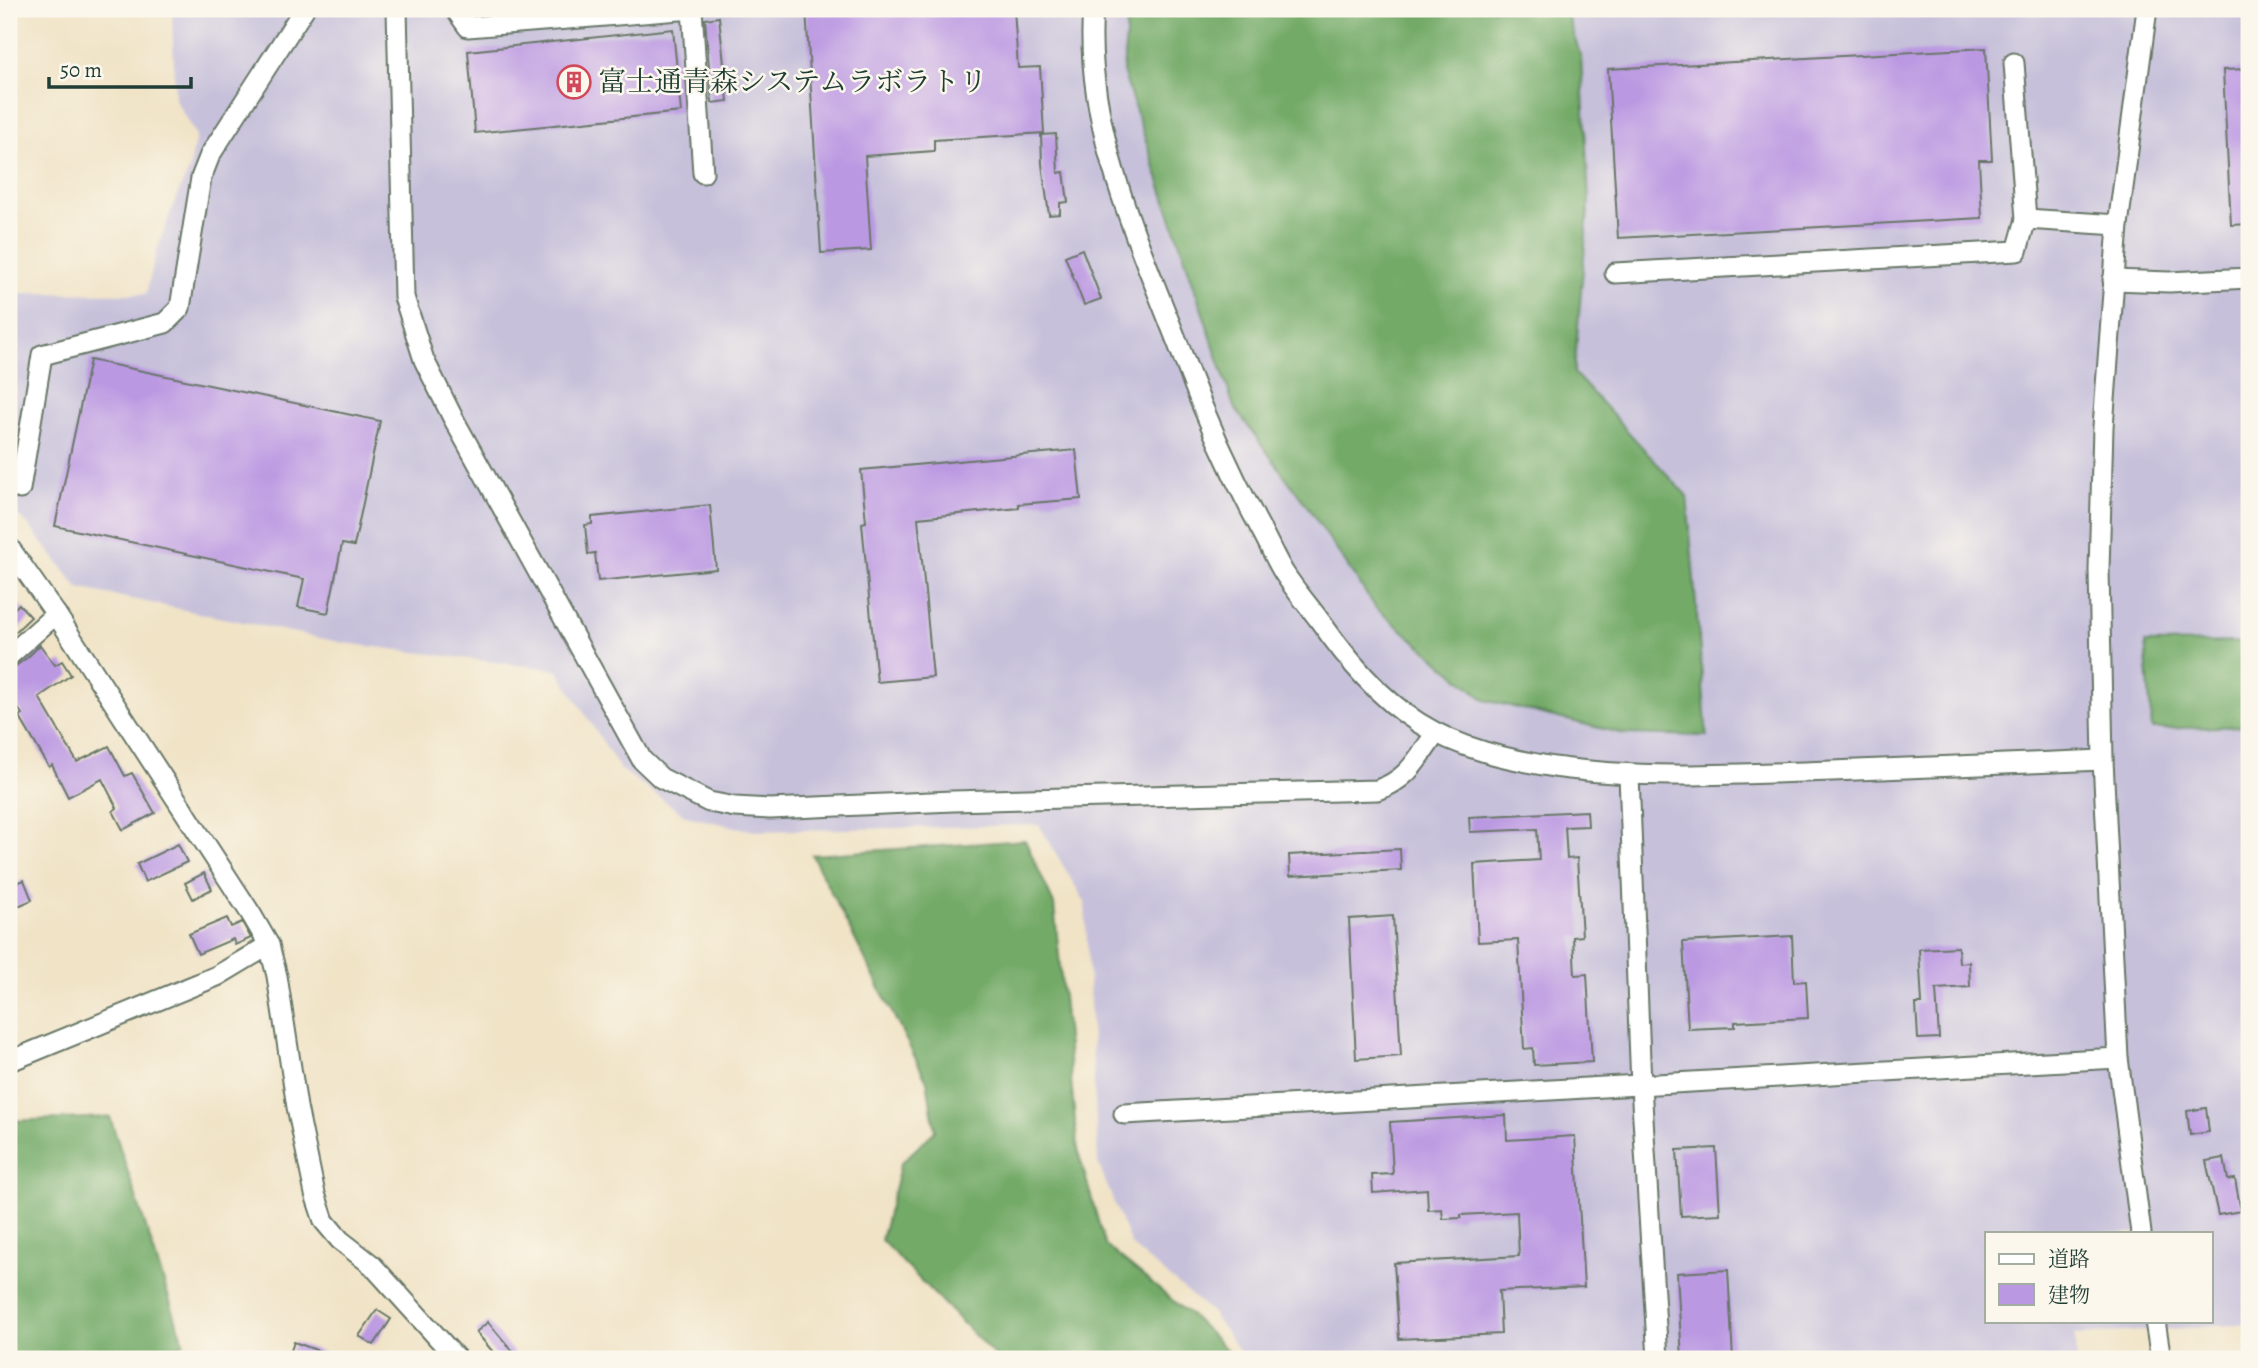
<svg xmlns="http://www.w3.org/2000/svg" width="2258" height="1368" font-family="Alegreya,'Noto Serif JP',serif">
<rect width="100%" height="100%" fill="#fbf7ec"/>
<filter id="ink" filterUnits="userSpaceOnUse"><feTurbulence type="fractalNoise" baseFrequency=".0143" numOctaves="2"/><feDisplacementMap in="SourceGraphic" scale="14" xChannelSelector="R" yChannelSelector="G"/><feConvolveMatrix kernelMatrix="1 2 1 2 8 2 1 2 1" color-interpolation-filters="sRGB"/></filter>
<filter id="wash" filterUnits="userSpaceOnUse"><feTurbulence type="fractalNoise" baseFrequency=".00686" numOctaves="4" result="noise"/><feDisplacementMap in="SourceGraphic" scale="28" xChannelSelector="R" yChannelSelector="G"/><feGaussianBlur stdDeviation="1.57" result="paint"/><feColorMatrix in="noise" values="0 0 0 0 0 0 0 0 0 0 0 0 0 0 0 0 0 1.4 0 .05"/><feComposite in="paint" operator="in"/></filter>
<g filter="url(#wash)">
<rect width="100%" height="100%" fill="#f0e3c6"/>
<path fill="#c6c0da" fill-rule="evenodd" d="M172,9H2249V1324L2075,1335L2076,1359H1245L1212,1313L1131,1245L1098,1163L1085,902L1039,825L754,831L686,816L620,769L557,670L344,643L78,588L29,526L9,506V293L146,294L156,253L176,197L189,171L196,136L175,99ZM1987,1233H2211V1321H1987Z"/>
<g fill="#73aa67" stroke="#49744e" stroke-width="2">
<polygon points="1128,9 1565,9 1581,57 1589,199 1574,373 1687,496 1707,736 1624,734 1485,700 1376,608 1309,509 1234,407 1123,72"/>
<polygon points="2249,642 2249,726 2152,729 2145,643"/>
<polygon points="1025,840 1054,904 1078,1151 1105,1245 1194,1318 1236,1359 998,1359 881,1240 901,1163 935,1131 927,1081 812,855"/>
<polygon points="110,1117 184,1344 128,1359 9,1359 9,1121"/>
</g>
<g id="blocks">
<g fill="#bb99e2">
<polygon points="806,9 843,9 844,15 910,11 910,9 1014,9 1018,68 1040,67 1044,133 934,140 934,151 865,156 871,250 821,253"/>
<polygon points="719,17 728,101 712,103 705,19"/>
<polygon points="673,29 681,112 475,133 468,51"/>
<polygon points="1986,48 1992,160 1979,160 1982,218 1618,238 1608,69"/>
<polygon points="2249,69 2249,224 2231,225 2223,70"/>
<polygon points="1056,134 1058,173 1064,172 1068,202 1060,203 1060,214 1049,215 1042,164 1041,135"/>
<polygon points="1082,249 1101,299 1084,305 1065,256"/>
<polygon points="90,360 380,421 354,546 342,544 328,613 298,607 304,579 55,526"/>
<polygon points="1076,450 1081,499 1019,504 1019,508 918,518 933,677 877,682 862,523 866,522 861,470"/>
<polygon points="710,505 716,569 598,581 595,553 588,554 585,525 592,524 592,517"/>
<polygon points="9,602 14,609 19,604 31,617 9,638"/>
<polygon points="40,645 55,665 62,661 71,675 39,697 77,762 109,746 125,776 132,773 155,813 123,830 113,811 117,808 102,779 68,797 52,765 49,767 19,716 22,714 9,695 9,671 28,657"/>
<polygon points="1587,811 1588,826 1565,827 1567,859 1577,858 1582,936 1573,937 1575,975 1587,974 1592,1062 1534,1065 1533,1048 1524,1049 1518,940 1478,942 1474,864 1539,860 1537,829 1470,832 1469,817"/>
<polygon points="178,844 187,862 145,882 137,864"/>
<polygon points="1400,849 1401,870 1290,876 1289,855"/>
<polygon points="204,873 212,889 193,899 185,883"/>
<polygon points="24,880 32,900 9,910 9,886"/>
<polygon points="1393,916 1401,1056 1356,1059 1349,919"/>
<polygon points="227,918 231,927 242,922 251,938 235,945 233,939 198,954 189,934"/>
<polygon points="1792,936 1794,982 1806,981 1808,1018 1735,1022 1735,1027 1688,1029 1683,942"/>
<polygon points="1958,947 1959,963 1969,962 1970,987 1936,989 1939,1038 1918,1039 1916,1004 1922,1004 1919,949"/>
<polygon points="2206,1108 2209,1132 2190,1135 2187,1111"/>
<polygon points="1506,1115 1507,1140 1575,1136 1584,1287 1499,1291 1501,1334 1399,1339 1394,1263 1519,1256 1517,1212 1461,1215 1461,1218 1443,1219 1442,1209 1428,1210 1427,1189 1373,1193 1372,1175 1393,1174 1390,1122"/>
<polygon points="1716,1148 1720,1214 1681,1216 1677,1150"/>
<polygon points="2224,1158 2228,1180 2235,1179 2241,1211 2218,1215 2206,1161"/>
<polygon points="1728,1270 1733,1359 1682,1359 1677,1273"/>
<polygon points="377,1310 391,1319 374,1345 359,1336"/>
<polygon points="488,1322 519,1359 499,1359 476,1332"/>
<polygon points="294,1342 336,1357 335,1359 288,1359"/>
</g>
</g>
</g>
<g filter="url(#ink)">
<use href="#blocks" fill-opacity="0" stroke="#687767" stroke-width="2"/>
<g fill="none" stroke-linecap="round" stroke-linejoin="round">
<defs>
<g id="minor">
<path d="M397,9L404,297L424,360L453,418L642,760L661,778L709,802L735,807L770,809L953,801L1377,790C1408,780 1418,758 1436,733"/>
<polyline points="455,9 468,27 692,9 703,173"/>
<path d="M1093,9C1083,130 1143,251 1185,362C1207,421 1233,478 1263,533C1270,546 1276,560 1284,573C1295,590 1308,605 1320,621C1347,659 1379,698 1419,723C1460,749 1507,759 1554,767C1647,780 1739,774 1832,771C1922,767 2012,763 2103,760"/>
<polyline points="2026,219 2118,225"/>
<polyline points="1615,273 2017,251 2026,219 2014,63"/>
<polyline points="2113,280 2169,282 2249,278"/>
<polyline points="20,489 42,355 165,323 180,308 201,178 210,155 304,9"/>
<polyline points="9,547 56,614 251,914 269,945 277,976 297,1107 315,1194 324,1221 340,1240 372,1265 457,1359"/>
<polyline points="9,656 56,614"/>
<polyline points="1629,775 1641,1086 1658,1359"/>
<polyline points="9,1059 15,1059 217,976 269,945"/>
<polyline points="1124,1114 2118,1058"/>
<polyline points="2141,1233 2118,1058 2103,760 2099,570 2103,427 2118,225 2147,9"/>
<polyline points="2155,1321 2161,1359"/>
</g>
</defs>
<use href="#minor" stroke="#687767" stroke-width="23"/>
<use href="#minor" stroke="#fff" stroke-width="19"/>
</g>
</g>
<defs>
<symbol id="building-ring" viewBox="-11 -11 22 22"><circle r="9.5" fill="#fbf7ec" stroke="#d1495b" stroke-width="1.5"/><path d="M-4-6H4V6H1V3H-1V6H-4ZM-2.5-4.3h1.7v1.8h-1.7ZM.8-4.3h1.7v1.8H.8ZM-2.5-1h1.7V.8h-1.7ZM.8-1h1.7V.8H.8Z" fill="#d1495b"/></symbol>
</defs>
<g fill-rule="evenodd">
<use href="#building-ring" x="555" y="63" width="38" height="38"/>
</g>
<g text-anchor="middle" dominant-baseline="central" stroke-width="5" stroke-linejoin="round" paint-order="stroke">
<g font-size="28" fill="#1f3d34" stroke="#fbf7ec" text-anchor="start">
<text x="598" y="82">富士通青森システムラボラトリ</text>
</g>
</g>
<rect width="2258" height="1368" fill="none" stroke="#fbf7ec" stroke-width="35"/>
<rect x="1985" y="1232" width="228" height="91" fill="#fbf7ec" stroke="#a3ada2" stroke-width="2"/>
<rect x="1999" y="1254" width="35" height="10" fill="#ffffff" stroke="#a3ada2" stroke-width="2"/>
<text x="2048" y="1266" font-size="21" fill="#1f3d34">道路</text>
<rect x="1999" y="1284" width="35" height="21" fill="#bb99e2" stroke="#a3ada2" stroke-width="2"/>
<text x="2048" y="1302" font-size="21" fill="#1f3d34">建物</text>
<path d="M49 77v10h142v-10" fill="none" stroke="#1f3d34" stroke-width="3.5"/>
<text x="60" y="77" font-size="21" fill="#1f3d34" stroke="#fbf7ec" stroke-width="5" paint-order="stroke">50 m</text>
</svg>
